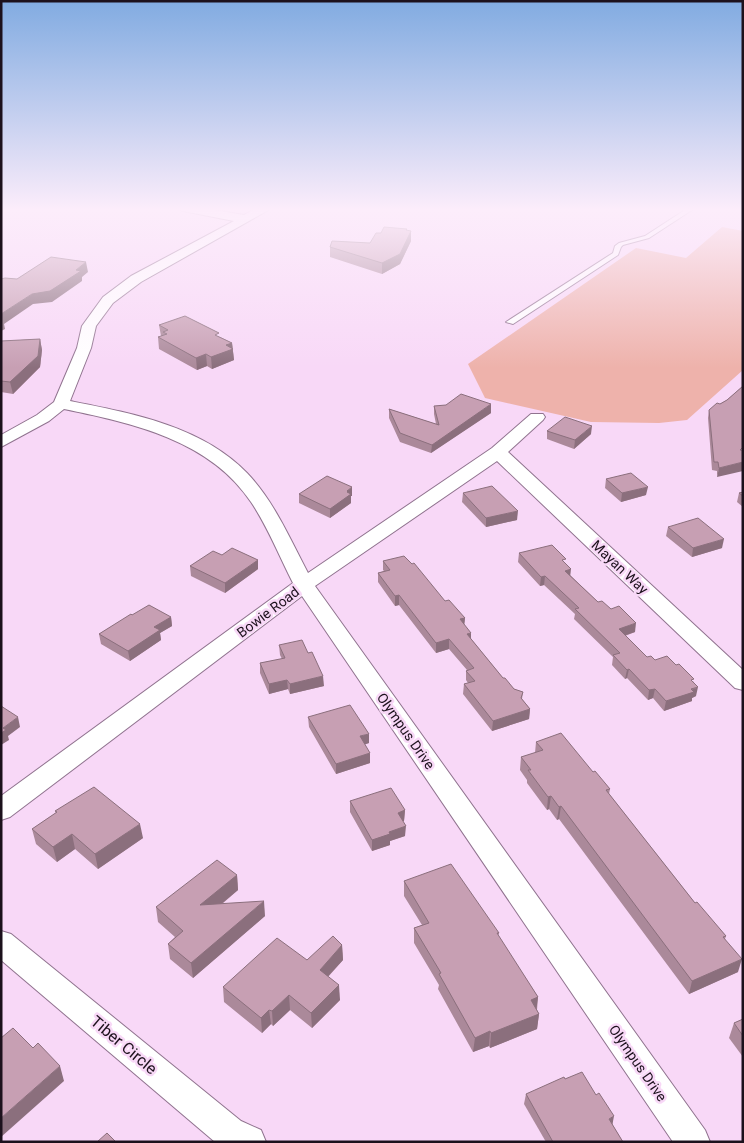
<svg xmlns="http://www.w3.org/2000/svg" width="744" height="1143" font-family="Roboto,sans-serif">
<rect width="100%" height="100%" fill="#f8d8f7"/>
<polygon fill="#eeb2ab" points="722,227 743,231 743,370 687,420 659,423 591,422 485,398 468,364 636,248 686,258"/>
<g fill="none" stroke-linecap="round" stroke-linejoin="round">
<defs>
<polygon id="lane" points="688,208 695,208 649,238 623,245 621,247 618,255 513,324 506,322 613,253 615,246 619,243 645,236"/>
<g id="street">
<path d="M177,208H203L244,215L257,208H272L141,282L113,303L96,326L91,348L70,401C131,413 202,426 247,473C274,501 290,539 308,573L492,448L531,414H543L545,417L543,420L508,452L743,670V690L735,688L497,461L315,586L705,1130L710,1142H673L302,596L10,817L1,820V796L293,583C279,556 268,527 251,502C210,440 132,423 64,409L49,421L1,447V435L37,415L54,402L77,348L82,326L103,297L131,276L234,221L183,211Z"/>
<polygon points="1,931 11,934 241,1121 261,1130 266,1142 215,1142 1,960"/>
</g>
</defs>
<use href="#lane" stroke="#90738f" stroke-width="2"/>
<use href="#street" stroke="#90738f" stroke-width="2"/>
<use href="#lane" fill="#fff" fill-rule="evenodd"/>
<use href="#street" fill="#fff" fill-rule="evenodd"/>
</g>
<g fill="#ab899a">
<polygon points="407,231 411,231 411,241 400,264 382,274 330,257 330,247 370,243 381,233"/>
<polygon points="159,325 220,337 232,343 234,360 212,369 207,366 197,370 159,349 158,337 161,336"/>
<polygon points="40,339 42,350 40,367 13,394 1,392 1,341"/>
<polygon points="743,386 717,477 717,471 712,470 708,418 709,410 727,400"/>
<polygon points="434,406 491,413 431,453 400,442 389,418 389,409 436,424 434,414"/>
<polygon points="547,431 591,434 574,449 547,439"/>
<polygon points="606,479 646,495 621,502 605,488"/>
<polygon points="743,492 743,507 737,502 739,493"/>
<polygon points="463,493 517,520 486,527 462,502"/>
<polygon points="299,494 352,496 351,496 351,503 330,518 299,503"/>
<polygon points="668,527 722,548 692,557 666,536"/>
<polygon points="519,553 566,564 570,575 598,602 635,632 625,636 647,657 655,660 694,682 696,696 692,698 692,701 664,711 653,698 648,700 627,678 625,679 612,665 613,657 574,619 575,614 544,585 540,586 518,562"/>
<polygon points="222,555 258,560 258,569 225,593 191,576 190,566"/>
<polygon points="383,561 445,601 465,618 464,625 471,639 503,678 514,689 523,692 522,699 530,709 529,719 492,731 463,694 464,684 468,683 466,680 466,671 467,670 449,649 436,653 399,605 395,606 378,582 378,573 384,571 383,570"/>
<polygon points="132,615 171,617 172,626 160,633 161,640 130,661 101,644 99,634"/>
<polygon points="279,645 324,686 290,694 288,689 269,694 260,673 260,663 282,659 280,655"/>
<polygon points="308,717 369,743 365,744 370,763 336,774 309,727"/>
<polygon points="536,742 593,772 610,789 609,794 695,903 726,936 725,939 738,972 689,994 559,819 557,820 549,809 547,810 527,783 527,780 520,770 521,757 535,753"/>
<polygon points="350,801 405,810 404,821 403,821 405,836 390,841 390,845 372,851 350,812"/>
<polygon points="55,811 143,838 98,869 75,849 57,862 36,844 32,829 56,813"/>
<polygon points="237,875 238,890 222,904 265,916 193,978 170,959 168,944 175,937 158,922 156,907"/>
<polygon points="404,881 499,933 498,936 538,997 537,1010 539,1014 537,1029 490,1048 489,1046 473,1052 438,989 439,985 414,943 414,928 422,925 404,896"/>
<polygon points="342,945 343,960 328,977 340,1000 312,1028 290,1010 273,1026 271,1024 262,1033 224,1002 223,987 307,960"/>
<polygon points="743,1019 743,1057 729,1038 734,1023"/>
<polygon points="526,1094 612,1124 623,1142 546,1142 524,1104"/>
</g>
<g fill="#8b6f7d">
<polygon points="411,231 411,241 400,264 382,274 382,263"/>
<polygon points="86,262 88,272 82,277 82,281 52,302 33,304 4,324 5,329 1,331 1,314 32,294 76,270"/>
<polygon points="40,339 42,350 40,367 13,394 10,382"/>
<polygon points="232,343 234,360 212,369 211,357 226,345"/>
<polygon points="206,354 207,366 197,370 196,358"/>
<polygon points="491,404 491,413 431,453 432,445"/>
<polygon points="592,426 591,434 574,449 575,440"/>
<polygon points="743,462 743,471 717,477 719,468"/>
<polygon points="352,487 352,496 351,496 351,503 330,518 330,509 347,491"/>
<polygon points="648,487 646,495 621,502 622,493"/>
<polygon points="518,511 517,520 486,527 486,518"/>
<polygon points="724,539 722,548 692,557 693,548"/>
<polygon points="258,560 258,569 225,593 225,583"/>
<polygon points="571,569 570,578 565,571"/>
<polygon points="545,576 544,585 540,586 541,577"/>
<polygon points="399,595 399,605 395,606 395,596"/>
<polygon points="171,617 172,626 160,633 161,640 130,661 128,651 154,627"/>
<polygon points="465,618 464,627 460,619"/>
<polygon points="636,623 635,632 617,638 619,629"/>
<polygon points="471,633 471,642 467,634"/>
<polygon points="449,639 449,649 436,653 436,643"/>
<polygon points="629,669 627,678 625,679 627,670"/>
<polygon points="323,676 324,686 290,694 290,684"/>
<polygon points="287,680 288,689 269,694 269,684"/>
<polygon points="698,687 696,696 692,698 692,701 664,711 666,701"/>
<polygon points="655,689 653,698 648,700 649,690"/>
<polygon points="530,709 529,719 492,731 493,721"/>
<polygon points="18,717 20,727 8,736 9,740 1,745 1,733 3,728"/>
<polygon points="369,734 369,743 360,746 360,736"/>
<polygon points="370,753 370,763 336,774 336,764"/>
<polygon points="551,796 549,809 547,810 548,797"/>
<polygon points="561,806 559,819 557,820 559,807"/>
<polygon points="405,810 404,821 397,823 398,813"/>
<polygon points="140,824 143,838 98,869 95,854"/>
<polygon points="406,826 405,836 390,841 390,845 372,851 372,840 389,832"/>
<polygon points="72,834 75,849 57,862 53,847"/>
<polygon points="237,875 238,890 202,920 200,905"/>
<polygon points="264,901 265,916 193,978 191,963"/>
<polygon points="342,945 343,960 320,985 320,970"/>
<polygon points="742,959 738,972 689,994 692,981"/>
<polygon points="339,985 340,1000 312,1028 311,1013"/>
<polygon points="289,995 290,1010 273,1026 272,1011"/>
<polygon points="538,997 536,1012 531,1000"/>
<polygon points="269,1010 271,1024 262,1033 261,1018"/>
<polygon points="539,1014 537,1029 490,1048 491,1033"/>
<polygon points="490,1031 489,1046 473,1052 475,1038"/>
<polygon points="60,1066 64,1081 1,1137 1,1118"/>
<polygon points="614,1116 612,1127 609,1119"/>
</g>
<g fill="#c79fb3" stroke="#8b6f7d">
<polygon points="384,227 407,229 406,230 411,231 400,254 382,263 330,247 332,241 370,243 376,233 381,233"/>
<polygon points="51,257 86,262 76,270 81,271 50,291 32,294 1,314 1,279 5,278 17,279"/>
<polygon points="185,316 219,333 215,335 232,343 226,345 233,349 211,357 206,354 196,358 158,337 167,334 163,332 168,330 159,325"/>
<polygon points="40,339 38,356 10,382 1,381 1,341"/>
<polygon points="743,386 743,447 740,450 743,450 743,462 719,468 718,462 714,462 709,410 717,403 720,404 727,400"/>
<polygon points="461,394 491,404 432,445 400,433 389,409 439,425 434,406 446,405"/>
<polygon points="565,417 592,426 575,440 547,431"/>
<polygon points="631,473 648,487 622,493 606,479"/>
<polygon points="327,476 352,487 347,491 348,491 347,492 351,494 330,509 299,494"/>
<polygon points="492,486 518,511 486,518 463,493"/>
<polygon points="743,492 743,496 739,493"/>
<polygon points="698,518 724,539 693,548 668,527"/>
<polygon points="552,545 566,559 562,560 571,569 565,571 598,602 602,601 611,609 619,606 636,623 619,629 647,657 651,656 655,660 667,656 676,665 679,664 694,679 691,680 698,687 691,689 694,692 666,701 655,689 649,690 629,669 627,670 613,655 620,653 575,609 579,608 545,576 541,577 519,553"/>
<polygon points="232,548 258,560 225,583 190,566 213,551 222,555"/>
<polygon points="404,556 412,564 414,563 445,601 449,600 465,618 460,619 471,633 467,634 503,678 505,678 514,689 523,692 521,698 530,709 493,721 464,684 475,681 466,671 474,668 449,639 436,643 399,595 395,596 378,573 390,570 383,561"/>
<polygon points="149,605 171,617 154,627 160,630 128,651 99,634 131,614 132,615"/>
<polygon points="302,640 308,653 312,652 323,676 290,684 287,680 269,684 260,663 285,658 279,645"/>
<polygon points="350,705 369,734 360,736 370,753 336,764 308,717"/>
<polygon points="1,706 18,717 3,728 6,730 1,733"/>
<polygon points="561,733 593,772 595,771 610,789 606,790 695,903 697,902 726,936 723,937 742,959 692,981 561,806 559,807 551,796 548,797 528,770 531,770 521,757 543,750 536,742"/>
<polygon points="94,787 140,824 95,854 72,834 53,847 32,829 57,812 55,811"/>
<polygon points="391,788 405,810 398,813 406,826 389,832 390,834 372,840 350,801"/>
<polygon points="217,860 237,875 200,905 264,901 191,963 168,944 183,931 156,907"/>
<polygon points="451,864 499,933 497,933 538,997 531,1000 539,1014 491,1033 490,1031 475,1038 439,974 441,973 414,928 429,923 404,881"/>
<polygon points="333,936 342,945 320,970 339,985 311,1013 289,995 272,1011 269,1010 261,1018 223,987 277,938 307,960"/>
<polygon points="743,1019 743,1036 734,1023"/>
<polygon points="13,1028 33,1048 38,1043 60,1066 1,1118 1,1038"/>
<polygon points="582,1072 596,1095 599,1093 614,1116 609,1119 623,1142 553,1142 526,1094 564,1077 565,1079"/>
<polygon points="107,1133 116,1142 97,1142"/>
</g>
<linearGradient id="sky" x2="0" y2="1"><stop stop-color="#81abe1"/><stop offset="0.57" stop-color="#fcedfb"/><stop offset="1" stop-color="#fcedfb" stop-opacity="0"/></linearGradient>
<rect width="744" height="368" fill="url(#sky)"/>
<g text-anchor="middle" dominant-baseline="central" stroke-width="5" stroke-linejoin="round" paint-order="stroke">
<g font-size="14" fill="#1c111c" stroke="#f8d8f7">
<text transform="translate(620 567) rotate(43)">Mayan Way</text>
<text transform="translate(268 612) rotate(-37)">Bowie Road</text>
<text transform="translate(406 731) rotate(55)">Olympus Drive</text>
<text transform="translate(638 1063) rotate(55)">Olympus Drive</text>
</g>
<g font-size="16" fill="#1c111c" stroke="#f8d8f7">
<text transform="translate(124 1045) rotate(40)">Tiber Circle</text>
</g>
</g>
<rect width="744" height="1143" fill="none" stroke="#1c111c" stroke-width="5"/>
</svg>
